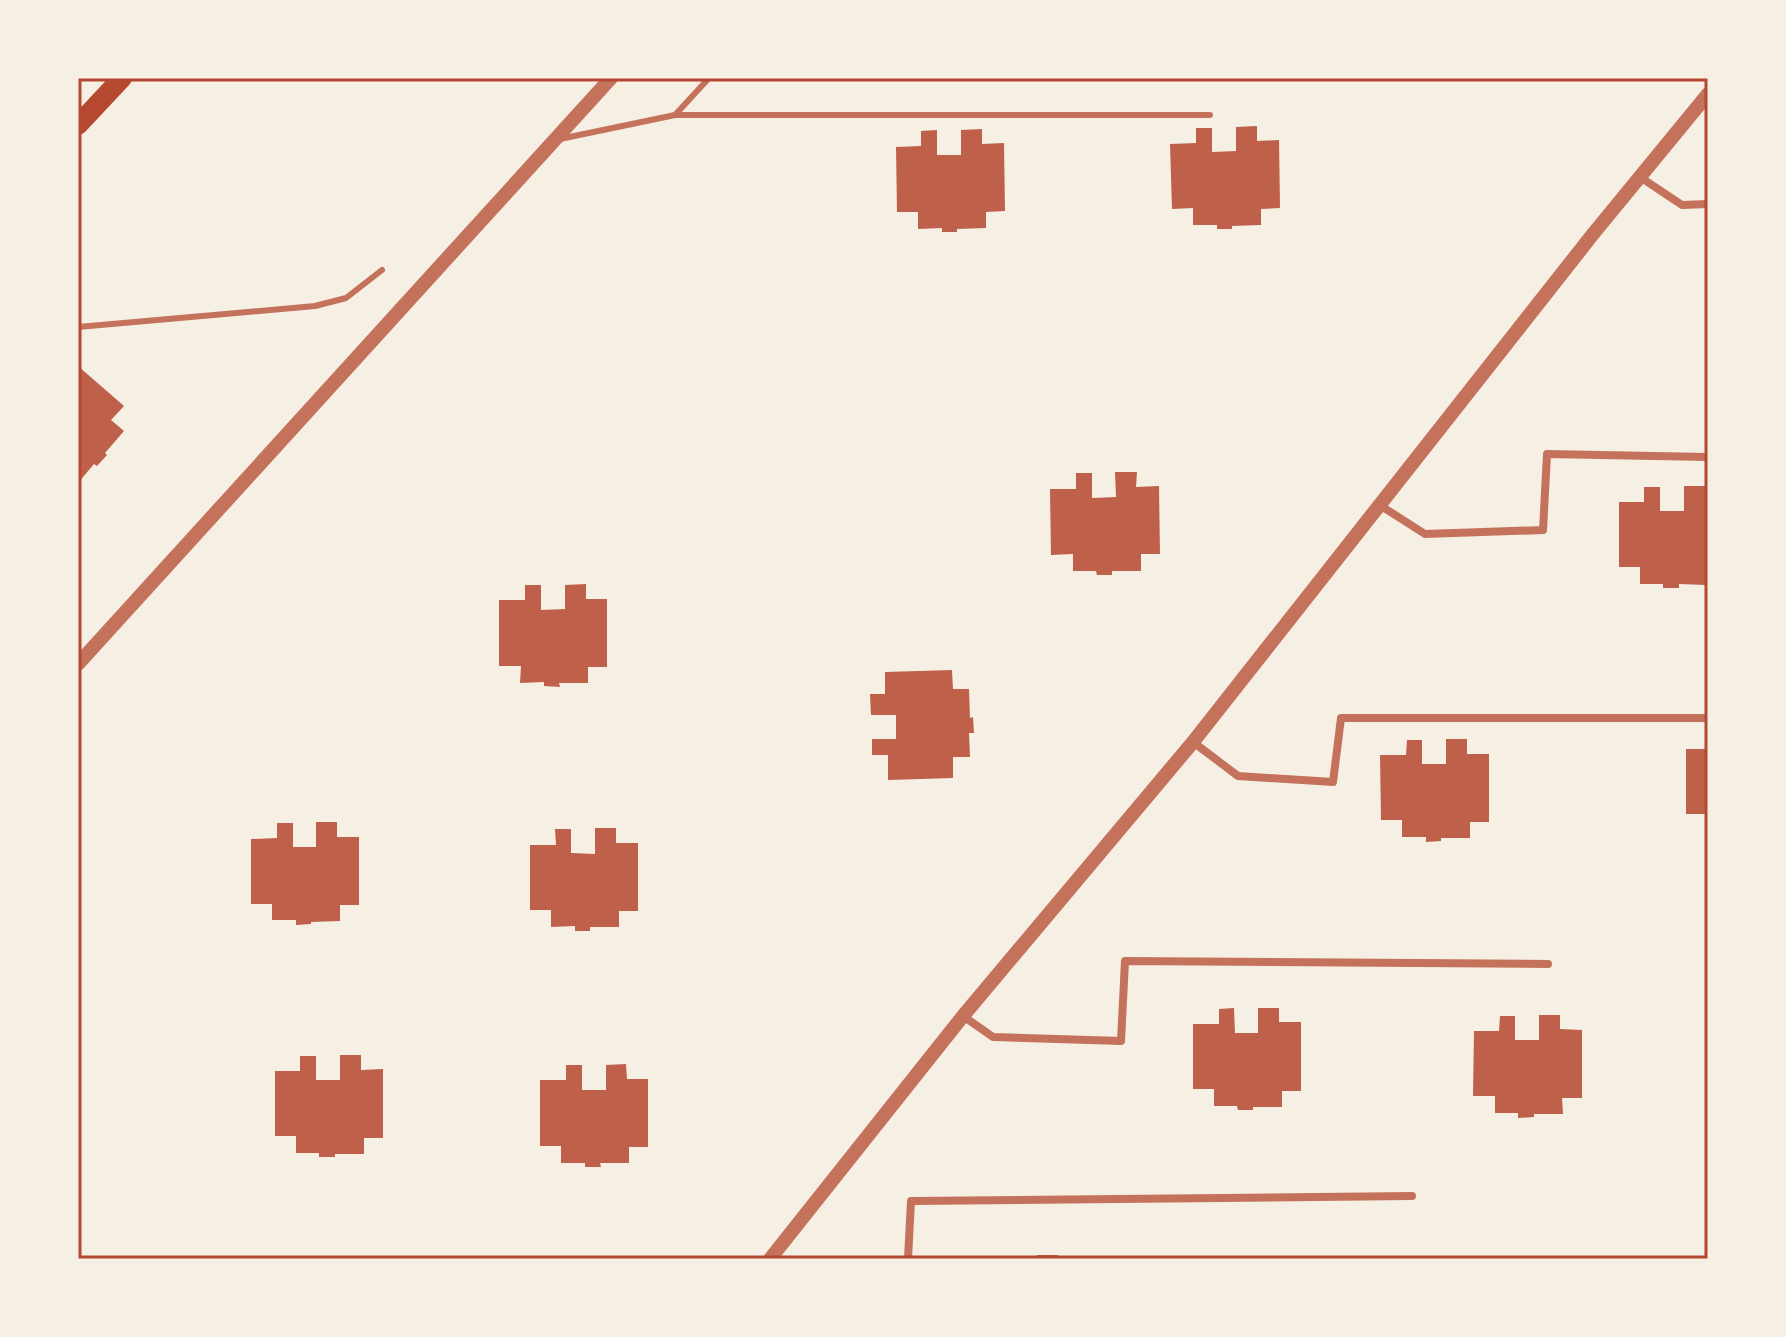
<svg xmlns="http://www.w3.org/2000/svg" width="1786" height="1337" font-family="'PT Sans Narrow',sans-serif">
<rect width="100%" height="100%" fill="#f6efe4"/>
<g fill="#bf614a">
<polygon points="1257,126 1257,141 1279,140 1280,208 1261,209 1261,225 1232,226 1232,229 1217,229 1217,225 1193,225 1193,208 1172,209 1170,144 1196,143 1196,128 1212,128 1212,152 1236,151 1236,127"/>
<polygon points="982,129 982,144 1004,143 1005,211 986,212 986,228 957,229 957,232 942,232 942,228 918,229 918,212 897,212 896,147 921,146 921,131 937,130 937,155 961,155 961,130"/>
<polygon points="78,366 124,406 111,420 124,431 105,453 107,455 97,466 94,464 78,483"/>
<polygon points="1115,472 1137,472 1136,487 1159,486 1160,554 1141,554 1141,571 1112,571 1112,575 1097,575 1096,571 1073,571 1073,554 1051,555 1050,489 1076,489 1076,473 1092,473 1092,498 1116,497"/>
<polygon points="1684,486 1705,486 1705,500 1708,500 1707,585 1679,584 1679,588 1663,588 1663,584 1640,584 1640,567 1619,567 1619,502 1644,502 1644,487 1660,487 1660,511 1684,511"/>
<polygon points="586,584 586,599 607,599 607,667 588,667 588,683 559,683 560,687 544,686 544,682 520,683 521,666 499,666 499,600 525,600 525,585 541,585 541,610 565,609 565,585"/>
<polygon points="952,670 953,689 969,689 970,718 973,717 974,733 969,733 970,757 953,757 953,778 888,780 888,755 872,755 872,739 896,739 896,715 871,715 870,694 885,694 885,672"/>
<polygon points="1446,739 1467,739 1467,754 1489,754 1489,822 1470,822 1470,838 1441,838 1441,841 1426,842 1426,837 1402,837 1402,820 1381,820 1380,755 1406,755 1407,740 1422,740 1422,764 1446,764"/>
<rect x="1686" y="749" width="22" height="65"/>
<polygon points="316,822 337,822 337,837 359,837 359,905 340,905 340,921 311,922 311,924 296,925 296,920 272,920 272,904 251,904 251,839 277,838 277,823 293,823 293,847 316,847"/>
<polygon points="595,828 616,828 616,843 638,843 638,911 619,911 619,927 590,927 590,931 575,931 575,926 551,927 551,910 530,910 530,845 556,845 555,829 571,829 571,853 595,854"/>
<polygon points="1234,1008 1235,1033 1258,1033 1258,1008 1279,1008 1279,1022 1301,1022 1301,1091 1282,1091 1282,1107 1253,1107 1253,1110 1238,1110 1237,1106 1214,1106 1214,1089 1193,1089 1193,1024 1219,1024 1219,1009"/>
<polygon points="1539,1015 1560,1015 1560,1029 1582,1030 1582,1098 1562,1098 1563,1114 1534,1114 1534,1117 1518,1118 1518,1113 1495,1113 1495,1096 1473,1096 1474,1031 1499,1031 1500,1016 1515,1016 1515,1040 1539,1040"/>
<polygon points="340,1055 361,1055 361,1070 383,1069 383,1138 364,1138 364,1154 335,1154 335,1157 319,1157 319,1153 296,1153 296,1136 275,1136 275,1071 300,1071 300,1056 316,1056 316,1080 340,1080"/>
<polygon points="626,1064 627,1079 648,1079 648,1147 629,1147 629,1163 600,1163 601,1167 585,1167 585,1163 561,1163 561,1146 540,1146 540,1080 566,1080 566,1065 582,1065 582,1090 606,1090 606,1065"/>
<rect x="1037" y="1255" width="21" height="4"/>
</g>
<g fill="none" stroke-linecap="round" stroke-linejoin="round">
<g stroke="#c5725c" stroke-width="6">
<polyline points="675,115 709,78"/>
<polyline points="560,139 675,115 1210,115"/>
<polyline points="78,327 315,306 346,298 382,270"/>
</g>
<g stroke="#c5725c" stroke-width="8">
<polyline points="1640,177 1682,205 1708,204"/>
<polyline points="1381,506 1425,534 1543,530 1547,454 1708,457"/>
<polyline points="1193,742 1238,776 1333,782 1341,718 1708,718"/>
<polyline points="963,1016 993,1037 1121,1041 1125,961 1548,964"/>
<polyline points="908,1259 911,1201 1412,1196"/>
</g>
<g stroke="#c5725c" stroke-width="14">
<polyline points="78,664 611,78"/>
<polyline points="770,1259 963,1016 1193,742 1593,234 1708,94"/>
</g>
<polyline stroke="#b5482f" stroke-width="20" points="78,125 122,78"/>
</g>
<rect width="1786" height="1337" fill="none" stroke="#f6efe4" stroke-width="160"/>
<rect x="80" y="80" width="1626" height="1177" fill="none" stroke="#b5482f" stroke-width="3"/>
</svg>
